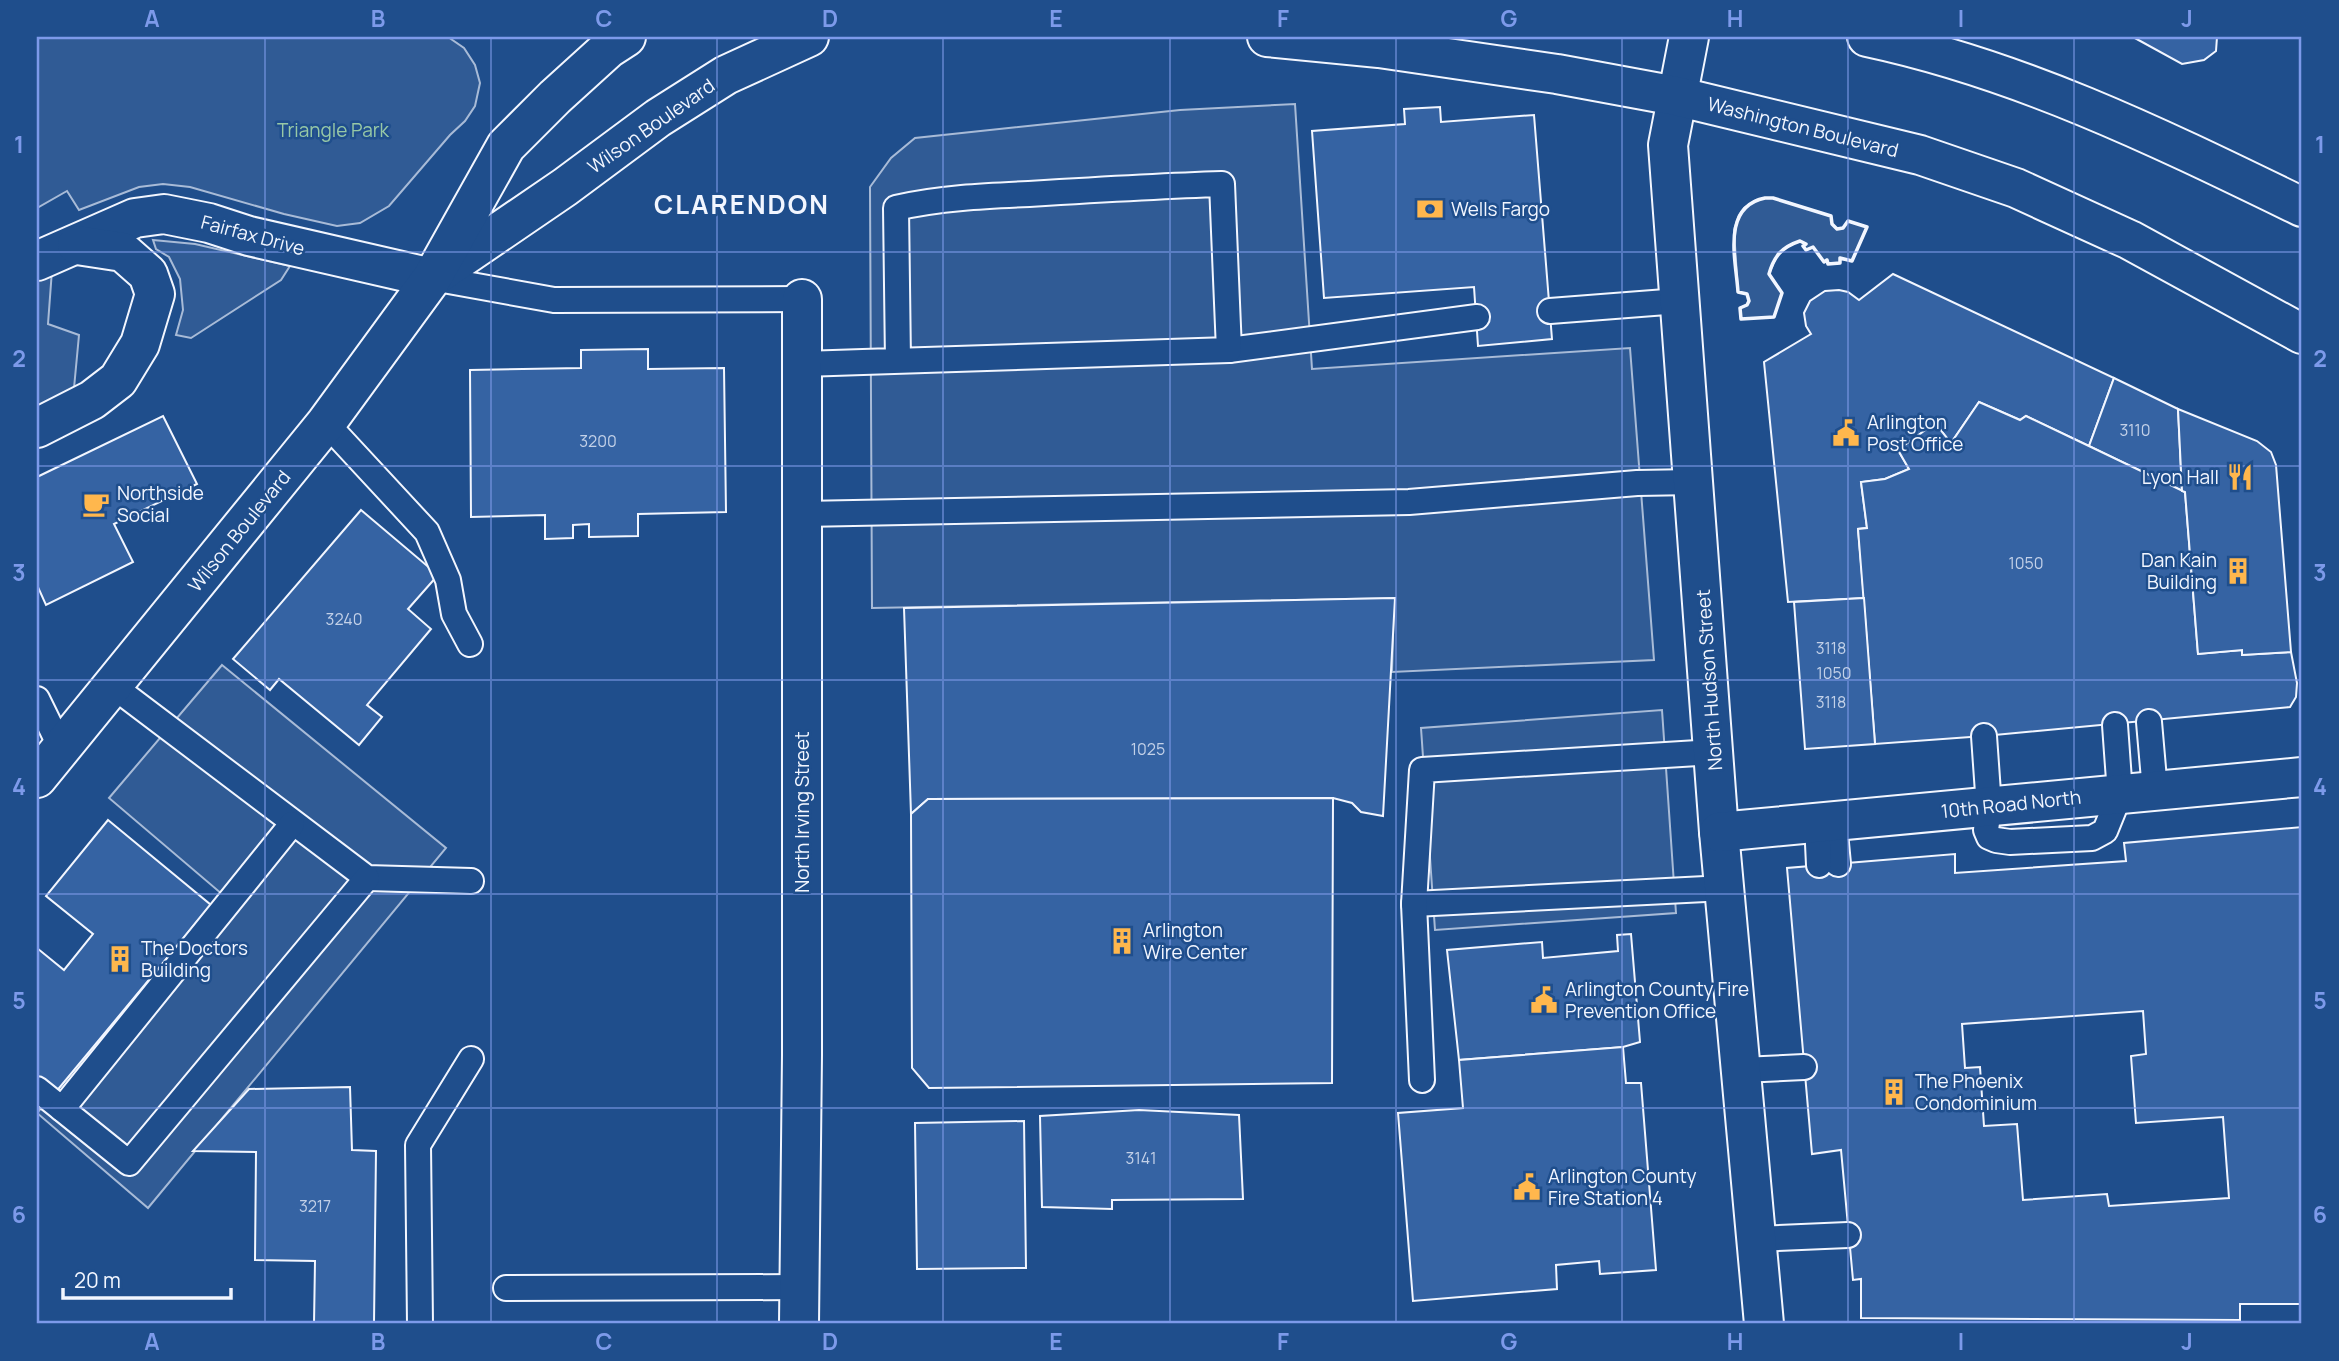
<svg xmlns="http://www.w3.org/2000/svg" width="2339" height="1361" font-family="Manrope,sans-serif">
<rect width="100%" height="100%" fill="#1f4e8c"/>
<g fill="#305b95" stroke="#a8bbd7" stroke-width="2">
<polygon points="37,37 448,37 464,48 475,65 480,83 475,106 465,121 450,135 389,206 360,223 337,226 284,214 190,187 163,184 139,187 79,210 67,191 37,208"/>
<polygon points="1295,104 1312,369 1630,348 1654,660 1392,672 1394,598 872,608 870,187 891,158 915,138 1180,110"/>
<polygon points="1765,198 1773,198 1831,216 1832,224 1837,229 1843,228 1848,221 1867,227 1852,261 1840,259 1840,263 1828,264 1826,260 1824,262 1813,247 1806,250 1803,246 1805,244 1800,241 1790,245 1778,253 1769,274 1782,293 1774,317 1741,319 1740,308 1747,305 1749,301 1747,294 1738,292 1734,230 1739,215 1744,208 1756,200"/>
<polygon points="153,240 195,244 290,266 281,280 191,338 176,335 183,310 180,279 169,257 156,249"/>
<polygon points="52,270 48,324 79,335 74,388 37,407 37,278"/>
<polygon points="222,665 446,848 148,1208 37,1113 222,894 109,798"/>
<polygon points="1662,710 1676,913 1435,930 1421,728"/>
</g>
<g fill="#3563a3" stroke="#f2f6ff" stroke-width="2" fill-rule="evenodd">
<polygon points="2133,37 2217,37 2216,51 2204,60 2182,64"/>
<polygon points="1440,107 1441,122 1534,115 1552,339 1478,346 1474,287 1324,298 1312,131 1405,124 1404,109"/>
<polygon points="1893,274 2114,378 2089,446 2026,416 2020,420 1979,402 1951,443 1935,423 1898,450 1909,469 1885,479 1861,482 1867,528 1858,529 1864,598 1788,602 1764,362 1811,334 1806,326 1804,313 1810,301 1825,291 1839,290 1848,292 1859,300"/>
<polygon points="648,349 648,369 724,368 726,512 638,514 638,536 589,537 589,524 573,525 573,538 545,539 545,515 471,517 470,370 581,368 581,350"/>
<polygon points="2114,378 2178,409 2182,491 2089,446"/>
<polygon points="1979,402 2020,420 2026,416 2185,492 2198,654 2242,650 2242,655 2291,652 2297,683 2296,697 2290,707 1984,736 1875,744 1858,529 1867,528 1861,482 1885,479 1909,469 1898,450 1935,423 1951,443"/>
<polygon points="2178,409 2257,441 2271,452 2276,465 2291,652 2242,655 2242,650 2198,654 2185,492 2182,491"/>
<polygon points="163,416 197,484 114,524 133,562 46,605 37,585 37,477"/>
<polygon points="361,510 438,575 408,609 431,629 367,705 382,717 359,745 279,679 270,690 233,659"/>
<polygon points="1395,598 1383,816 1361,812 1352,803 1333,798 928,799 911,814 904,608"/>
<polygon points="1864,598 1875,744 1805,749 1794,602"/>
<polygon points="1333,798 1332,1083 929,1088 912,1068 911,814 928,799"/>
<polygon points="108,820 211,905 55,1093 37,1078 37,948 64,970 93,934 46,896"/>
<path d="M2302,827V1304H2240V1320L1861,1318V1279L1853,1280L1841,1150L1812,1154L1787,868L1955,854V873L2126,861L2124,843ZM2143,1011L2146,1054L2131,1056L2136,1123L2223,1117L2229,1198L2109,1206L2107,1194L2023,1200L2017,1124L1984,1126L1980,1067L1965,1068L1962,1024Z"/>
<polygon points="1631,934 1640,1042 1623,1047 1459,1060 1447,950 1542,942 1543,958 1618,951 1617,935"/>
<polygon points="1623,1047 1626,1083 1641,1083 1656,1270 1600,1274 1599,1261 1556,1265 1557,1289 1413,1301 1398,1113 1463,1108 1459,1060"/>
<polygon points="350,1087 352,1150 376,1151 374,1324 314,1324 315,1261 255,1260 256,1152 193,1151 249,1089"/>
<polygon points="1139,1110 1239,1115 1243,1199 1112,1200 1112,1209 1042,1207 1040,1116"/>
<polygon points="1024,1121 1026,1268 917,1269 915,1123"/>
</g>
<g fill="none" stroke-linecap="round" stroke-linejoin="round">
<defs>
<g id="lane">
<polyline points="432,278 554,300 802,299"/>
<polyline points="1550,311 1679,301"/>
<polyline points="1229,350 1477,317"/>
<path d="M803,364L863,362L1229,350L1222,184C1157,186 1093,190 1029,194C984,196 939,198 896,208L898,361"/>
<polyline points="326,423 427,532 448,580 454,614 470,644"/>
<polyline points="803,514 1409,502 1637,483 1694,482"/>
<polyline points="113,686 367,878 471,881"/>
<polyline points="37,699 61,748"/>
<polyline points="2149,722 2155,791"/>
<polyline points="1984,736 1989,807 1986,830 1989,837 1996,840 2010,842 2092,838 2105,831 2120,794 2115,725"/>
<polyline points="1834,822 1838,864"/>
<polyline points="1817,823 1819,865"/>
<polyline points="1414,904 1725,888"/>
<polyline points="1742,1070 1804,1067"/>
<polyline points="1422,1080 1414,904 1422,770 1714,752"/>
<polyline points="37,1089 62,1109 292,824"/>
<polyline points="62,1109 129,1163 367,878"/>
<polyline points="1756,1239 1848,1235"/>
<polyline points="506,1288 800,1287"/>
<polyline points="420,1324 418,1145 471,1059"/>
</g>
<g id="street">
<polyline points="1689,37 1668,145 1719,832 1764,1324"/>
<polyline points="37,261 135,218 164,214 209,223 249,236 432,278"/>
<polyline points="37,428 92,400 118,380 140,344 155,294 148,274 123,252 77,245"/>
<polyline points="1719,832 2302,777"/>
<polyline points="799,1324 802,1055 802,299"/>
</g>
<g id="primary">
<polyline points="1267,37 1379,48 1557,74 1676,96 1920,155 2016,188 2130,240 2302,334"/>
<path d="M1867,37C2022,70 2160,138 2302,207"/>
<polyline points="439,273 565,187 658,118 726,75 809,37"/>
<polyline points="37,778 326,423 432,278 506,146 555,97 609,48 626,37"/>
</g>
</defs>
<use href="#lane" stroke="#f2f6ff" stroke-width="28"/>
<use href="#street" stroke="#f2f6ff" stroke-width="42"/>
<use href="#primary" stroke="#f2f6ff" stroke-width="42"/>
<use href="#lane" stroke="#1f4e8c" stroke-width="24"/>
<use href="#street" stroke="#1f4e8c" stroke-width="38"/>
<use href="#primary" stroke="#1f4e8c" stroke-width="38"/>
<path stroke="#f2f6ff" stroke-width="3.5" d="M1765,198H1773L1831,216L1832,224L1837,229L1843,228L1848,221L1867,227L1852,261L1840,258V263L1828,264L1827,260L1824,262L1813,247L1806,250L1803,246L1806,244L1800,241C1782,247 1774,256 1769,274L1782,293L1774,317L1741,319L1740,308L1747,305L1749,301L1747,294L1738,292C1736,260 1721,207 1765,198Z"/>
</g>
<path fill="none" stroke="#7d9aea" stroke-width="2" stroke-opacity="0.55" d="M265,37V1324M491,37V1324M717,37V1324M943,37V1324M1170,37V1324M1396,37V1324M1622,37V1324M1848,37V1324M2074,37V1324M37,252H2302M37,466H2302M37,680H2302M37,894H2302M37,1108H2302"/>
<defs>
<symbol id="bank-bare" viewBox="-9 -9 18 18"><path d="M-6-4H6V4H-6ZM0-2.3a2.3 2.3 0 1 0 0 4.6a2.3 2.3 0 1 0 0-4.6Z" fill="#ffb74d" stroke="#1f4e8c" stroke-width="2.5" paint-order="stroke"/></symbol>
<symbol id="civic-bare" viewBox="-9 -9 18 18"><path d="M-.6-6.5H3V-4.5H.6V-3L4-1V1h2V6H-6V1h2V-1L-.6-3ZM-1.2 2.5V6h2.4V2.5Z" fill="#ffb74d" stroke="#1f4e8c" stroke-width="2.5" paint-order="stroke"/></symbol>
<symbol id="restaurant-bare" viewBox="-9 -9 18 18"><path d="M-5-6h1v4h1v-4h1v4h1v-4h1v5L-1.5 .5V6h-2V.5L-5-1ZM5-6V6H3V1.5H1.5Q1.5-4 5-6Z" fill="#ffb74d" stroke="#1f4e8c" stroke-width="2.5" paint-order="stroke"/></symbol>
<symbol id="cafe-bare" viewBox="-9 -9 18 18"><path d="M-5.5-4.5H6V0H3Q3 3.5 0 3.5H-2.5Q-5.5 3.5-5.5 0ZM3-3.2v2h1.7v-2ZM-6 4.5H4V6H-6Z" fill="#ffb74d" stroke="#1f4e8c" stroke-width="2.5" paint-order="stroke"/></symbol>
<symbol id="building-bare" viewBox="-9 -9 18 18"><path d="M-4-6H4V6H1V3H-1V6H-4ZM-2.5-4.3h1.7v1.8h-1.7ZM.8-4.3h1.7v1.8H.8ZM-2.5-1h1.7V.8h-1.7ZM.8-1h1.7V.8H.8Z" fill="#ffb74d" stroke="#1f4e8c" stroke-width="2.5" paint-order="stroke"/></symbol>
</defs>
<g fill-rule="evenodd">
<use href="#bank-bare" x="1411" y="190" width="38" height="38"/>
<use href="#civic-bare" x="1827" y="414" width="38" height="38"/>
<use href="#restaurant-bare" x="2221" y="458" width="38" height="38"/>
<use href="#cafe-bare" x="77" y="485" width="38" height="38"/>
<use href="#building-bare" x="2219" y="552" width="38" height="38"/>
<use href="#building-bare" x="1103" y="922" width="38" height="38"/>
<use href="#building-bare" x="101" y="940" width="38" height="38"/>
<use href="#civic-bare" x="1525" y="981" width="38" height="38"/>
<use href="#building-bare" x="1875" y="1073" width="38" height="38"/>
<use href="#civic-bare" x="1508" y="1168" width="38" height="38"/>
</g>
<g text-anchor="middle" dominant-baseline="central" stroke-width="5" stroke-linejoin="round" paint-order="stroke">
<g font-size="16" fill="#c3d1e8">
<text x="2135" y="430">3110</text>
<text x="598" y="441">3200</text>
<text x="2026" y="563">1050</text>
<text x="344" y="619">3240</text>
<text x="1831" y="648">3118</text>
<text x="1834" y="673">1050</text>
<text x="1831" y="702">3118</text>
<text x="1148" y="749">1025</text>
<text x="1141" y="1158">3141</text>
<text x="315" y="1206">3217</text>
</g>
<g font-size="19" fill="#f2f6ff" stroke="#1f4e8c">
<text transform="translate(651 126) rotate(-35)">Wilson Boulevard</text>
<text transform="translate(1803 127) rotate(14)">Washington Boulevard</text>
<text transform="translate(253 235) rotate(15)">Fairfax Drive</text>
<text transform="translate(239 531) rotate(-51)">Wilson Boulevard</text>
<text transform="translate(1709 680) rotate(-94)">North Hudson Street</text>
<text transform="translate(2011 804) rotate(-6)">10th Road North</text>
<text transform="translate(802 812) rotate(-90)">North Irving Street</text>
</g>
<g font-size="19" fill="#97c8a6" stroke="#1f4e8c">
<text x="333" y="130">Triangle Park</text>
</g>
<g font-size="19" fill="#f2f6ff" stroke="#1f4e8c" text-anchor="start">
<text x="1451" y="209">Wells Fargo</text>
<text x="1867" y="422">Arlington<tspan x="1867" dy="22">Post Office</tspan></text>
<text x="2219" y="477" text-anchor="end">Lyon Hall</text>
<text x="117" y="493">Northside<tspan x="117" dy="22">Social</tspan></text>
<text x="2217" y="560" text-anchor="end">Dan Kain<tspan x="2217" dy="22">Building</tspan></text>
<text x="1143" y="930">Arlington<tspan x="1143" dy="22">Wire Center</tspan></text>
<text x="141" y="948">The Doctors<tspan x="141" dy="22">Building</tspan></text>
<text x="1565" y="989">Arlington County Fire<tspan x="1565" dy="22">Prevention Office</tspan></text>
<text x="1915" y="1081">The Phoenix<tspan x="1915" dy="22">Condominium</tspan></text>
<text x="1548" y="1176">Arlington County<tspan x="1548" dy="22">Fire Station 4</tspan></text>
</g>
<g font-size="26" font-weight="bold" letter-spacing="2" fill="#f2f6ff" stroke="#1f4e8c">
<text x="742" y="204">CLARENDON</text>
</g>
</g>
<rect width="2339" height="1361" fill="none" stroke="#1f4e8c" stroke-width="77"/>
<path d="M63 1288v10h168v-10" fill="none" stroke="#f2f6ff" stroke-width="3.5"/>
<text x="74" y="1288" font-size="21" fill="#f2f6ff" stroke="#1f4e8c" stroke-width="5" paint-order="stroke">20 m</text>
<rect x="38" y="38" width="2262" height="1284" fill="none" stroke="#7d9aea" stroke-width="2.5"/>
<g font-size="23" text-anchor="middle" font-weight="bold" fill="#7d9aea">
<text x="152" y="27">A</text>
<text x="378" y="27">B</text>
<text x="604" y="27">C</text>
<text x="830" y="27">D</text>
<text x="1056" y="27">E</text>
<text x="1283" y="27">F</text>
<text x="1509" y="27">G</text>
<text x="1735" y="27">H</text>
<text x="1961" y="27">I</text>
<text x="2187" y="27">J</text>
<text x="19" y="153">1</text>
<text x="2320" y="153">1</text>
<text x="19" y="367">2</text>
<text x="2320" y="367">2</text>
<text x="19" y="581">3</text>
<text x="2320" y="581">3</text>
<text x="19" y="795">4</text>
<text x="2320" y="795">4</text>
<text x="19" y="1009">5</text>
<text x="2320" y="1009">5</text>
<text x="19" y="1223">6</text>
<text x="2320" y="1223">6</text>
<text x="152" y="1350">A</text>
<text x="378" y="1350">B</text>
<text x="604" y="1350">C</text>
<text x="830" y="1350">D</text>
<text x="1056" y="1350">E</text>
<text x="1283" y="1350">F</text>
<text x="1509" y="1350">G</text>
<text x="1735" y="1350">H</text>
<text x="1961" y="1350">I</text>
<text x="2187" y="1350">J</text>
</g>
</svg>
